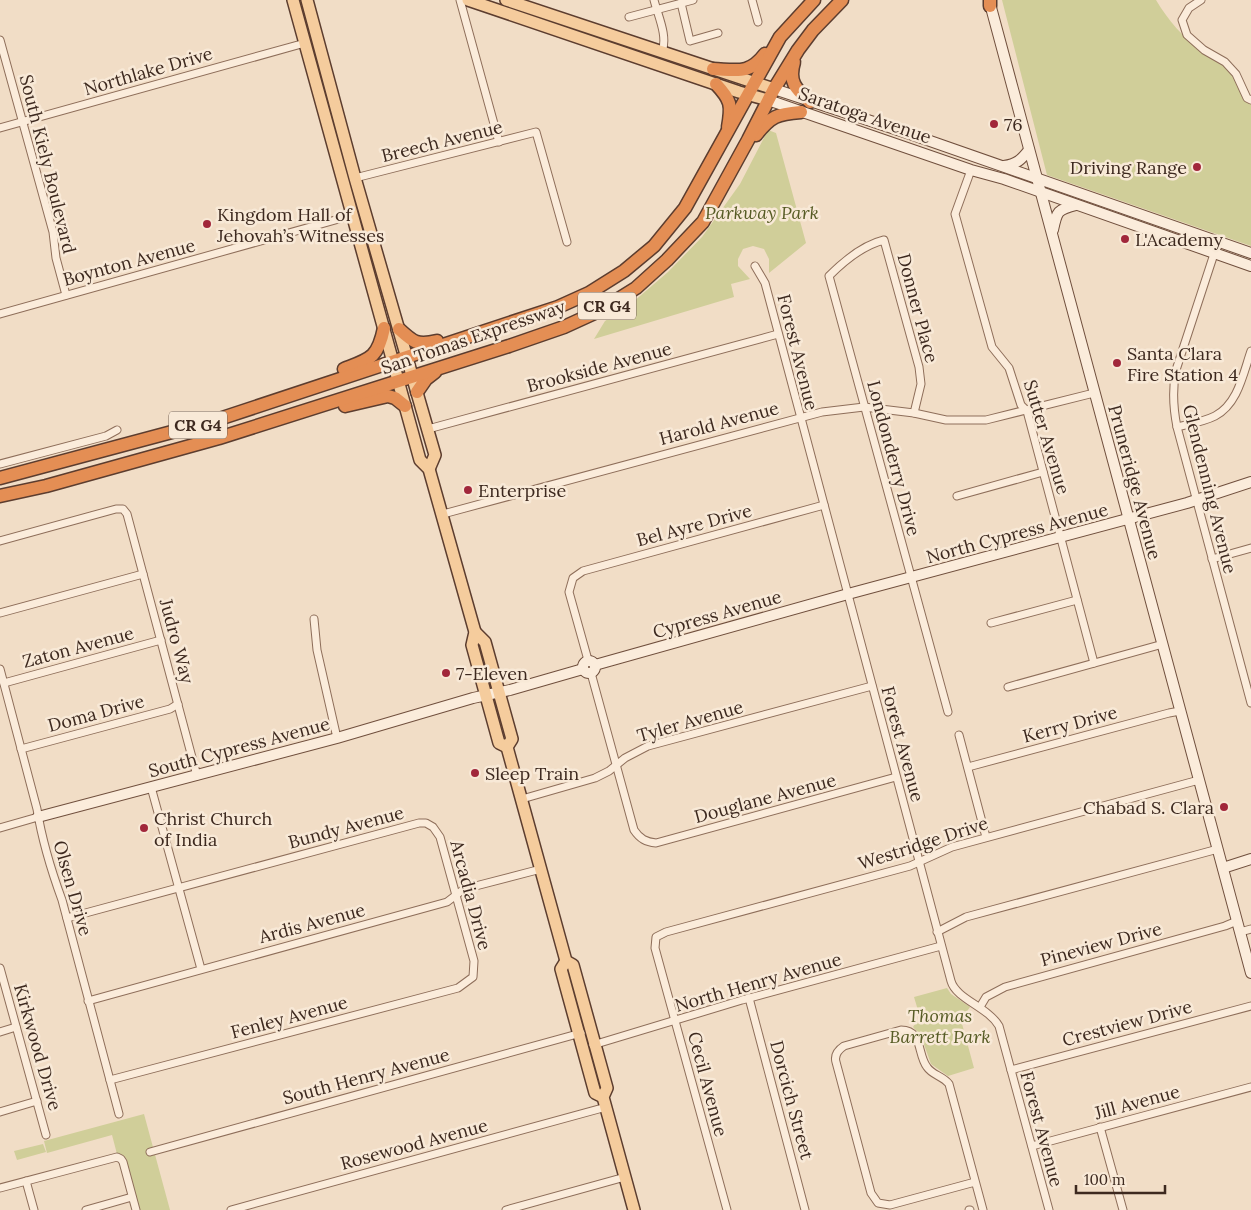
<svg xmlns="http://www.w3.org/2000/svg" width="1251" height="1210" font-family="Lora,serif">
<rect width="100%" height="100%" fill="#f1ddc6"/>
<g fill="#d0ce99">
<path d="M1002,0H1156C1168,20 1183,38 1203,51C1210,56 1220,59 1226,65C1237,76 1240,93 1251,104V246L1047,175Z"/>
<polygon points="768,130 776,133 806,243 769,273 769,259 764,249 753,246 743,249 738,259 738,266 750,279 731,284 734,297 594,339 605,321 626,308 668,272 702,237 740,184"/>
<polygon points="947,988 951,994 970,1007 961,1020 974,1068 948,1076 931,1064 921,1036 913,1027 920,1017 914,997"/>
<polygon points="144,1114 170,1210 140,1210 126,1158 117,1154 112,1135 47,1153 44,1141"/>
<polygon points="43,1144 46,1152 17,1160 14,1151"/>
</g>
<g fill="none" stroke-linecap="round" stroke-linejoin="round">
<defs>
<g id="street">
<polyline points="460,0 499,142"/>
<path d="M654,0C658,16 668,36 662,52"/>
<polyline points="752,0 758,22"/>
<polyline points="1201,0 1189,8 1182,20 1187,35 1204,50 1225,62 1236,74 1247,98 1251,100"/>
<polyline points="681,3 690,41 718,33"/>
<polyline points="629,17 693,0"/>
<polyline points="0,40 53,232 56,258 66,295"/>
<polyline points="0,128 305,43"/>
<polyline points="971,170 955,214 992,347 1009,368 1021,405 1027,411 1094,663"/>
<polyline points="355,178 536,132 567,242"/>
<path d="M1214,254L1176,370C1172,390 1173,407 1177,427L1251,703"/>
<path d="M755,266L765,283L951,981C956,999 988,1007 999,1026L1049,1210"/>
<polyline points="0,314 353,215"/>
<path d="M914,413L921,384L919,367L884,240C863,245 844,261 829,276L948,712"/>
<path d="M1177,427C1189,424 1203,422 1215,416C1238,404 1243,374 1251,351"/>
<polyline points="428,429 778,334"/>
<polyline points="0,464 106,436 117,430"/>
<polyline points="957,496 1043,472"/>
<polyline points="443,514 822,412 864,407 914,413 946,420 986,420 1094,393"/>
<polyline points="0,541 116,509 123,509 127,514 197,776"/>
<polyline points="1212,559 1251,548"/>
<polyline points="0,613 143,574"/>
<polyline points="314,619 317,650 337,738"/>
<polyline points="991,623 1077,600"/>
<polyline points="588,660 569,592 573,578 583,571 824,505"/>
<path d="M0,669L37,809C42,840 51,870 62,900L119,1114"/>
<path d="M591,673L634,830C640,839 646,842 656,843L896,777"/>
<polyline points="4,683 161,640"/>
<polyline points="1008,687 1163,644"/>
<polyline points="959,735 986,837"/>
<polyline points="21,749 170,709 178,704"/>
<polyline points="968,767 1169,713 1180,711"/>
<polyline points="151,787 201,969"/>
<polyline points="522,799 595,778 609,771 625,758 648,746 872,686"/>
<polyline points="0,828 38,817"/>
<polyline points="67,918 419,823 426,823 433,827 440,837 474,961 473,977 458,988 110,1080"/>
<polyline points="937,932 966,917 1218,849"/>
<polyline points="1240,932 1251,929"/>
<polyline points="0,968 46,1135"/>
<polyline points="749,998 805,1210"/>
<polyline points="88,1001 447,902 464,889 541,869"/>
<polyline points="980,1007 986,997 1005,987 1225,926 1237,921"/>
<polyline points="0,1032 16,1027"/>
<polyline points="593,1045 742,1000 941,946"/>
<polyline points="1011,1070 1251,1006"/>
<polyline points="0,1112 37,1101"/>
<polyline points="1100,1127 1123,1210"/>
<polyline points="1032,1146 1251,1087"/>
<polyline points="150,1152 581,1033"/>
<polyline points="26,1181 34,1210"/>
<path d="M975,1182L890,1205L878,1203L871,1193L836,1062C834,1055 838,1050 844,1046L901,1030C923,1030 917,1054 927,1067C932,1075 943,1076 949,1084L983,1210"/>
<polyline points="0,1188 117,1157 121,1159 123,1162 136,1210"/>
<polyline points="86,1210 132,1197"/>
<polyline points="231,1210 606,1107"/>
<polyline points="506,1210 625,1177"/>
<polyline points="727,1210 655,948 656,937 666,932 910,866 952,847 1199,780"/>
<polyline points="969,1210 970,1210"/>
</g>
<g id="secondary">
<polyline points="989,0 1251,973"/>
<polyline points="774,89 910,134 1251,253"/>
<polyline points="768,100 971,170 1004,179 1251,266"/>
<path d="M1004,166C1017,164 1021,160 1029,150"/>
<path d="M1053,230C1057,211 1057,210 1076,205"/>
<circle cx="589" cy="667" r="6"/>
<polyline points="595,665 848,594 1187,503 1251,482"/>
<polyline points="38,817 337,738 473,698 510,690 583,669"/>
<polyline points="1223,868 1251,859"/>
</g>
<g id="primary">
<polyline points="293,0 420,460 429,469 475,632 472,645 499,743 507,747"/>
<polyline points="307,0 355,178 435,455 429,469"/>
<polyline points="468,0 739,92 768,100"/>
<polyline points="506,0 774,89"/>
<polyline points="475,632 485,642 512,739 507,747 566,961 573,965 607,1088 603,1097 634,1210"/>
<polyline points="566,961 561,969 595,1093 603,1097"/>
</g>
<g id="highway">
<polyline points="990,0 990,6"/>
<path d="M794,62C788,82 796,89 810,102"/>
<path d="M713,69C737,70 749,75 765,54"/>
<path d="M716,84C731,100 732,105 728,127"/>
<path d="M756,135C771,116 777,114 801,112"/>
<path d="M399,329C413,342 417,346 437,341"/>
<path d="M344,369C370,359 378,358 384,328"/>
<polyline points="417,392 426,379 435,372"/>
<polyline points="345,406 388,396 395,398 405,406"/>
<polyline points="0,478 213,421 558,307 589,293 624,271 654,246 685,208 780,37 814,0"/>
<polyline points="0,496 46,486 219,438 509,346 564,327 599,311 636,288 667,260 703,222 748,140 774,89 798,50 813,30 842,0"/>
</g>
</defs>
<use href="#street" stroke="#8e6e5a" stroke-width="9"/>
<use href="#secondary" stroke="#704f3d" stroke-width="12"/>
<use href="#primary" stroke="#5c3d2f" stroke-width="14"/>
<use href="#highway" stroke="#5c3d2f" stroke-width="15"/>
<use href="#street" stroke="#fbecdb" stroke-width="7"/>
<use href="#secondary" stroke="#fbecdb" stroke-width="10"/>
<use href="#primary" stroke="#f5cc9d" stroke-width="11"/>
<use href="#highway" stroke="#e48e54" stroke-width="12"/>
</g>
<g fill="#a1273b" stroke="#f8e9d7" stroke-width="2">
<circle cx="994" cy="124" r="5"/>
<circle cx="1197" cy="167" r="5"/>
<circle cx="207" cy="224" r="5"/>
<circle cx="1125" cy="239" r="5"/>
<circle cx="1117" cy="363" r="5"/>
<circle cx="468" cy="490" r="5"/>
<circle cx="446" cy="673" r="5"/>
<circle cx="475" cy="773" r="5"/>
<circle cx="1224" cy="807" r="5"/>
<circle cx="144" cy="828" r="5"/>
</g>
<g text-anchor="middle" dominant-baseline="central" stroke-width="5" stroke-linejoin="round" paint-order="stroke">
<g fill="#f8e9d7" stroke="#756356" stroke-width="1">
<rect x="578" y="292.5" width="58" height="27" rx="4"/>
<rect x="169" y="411.5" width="58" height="27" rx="4"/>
</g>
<g font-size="16" font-weight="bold" fill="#3d291f">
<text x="607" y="306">CR G4</text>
<text x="198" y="425">CR G4</text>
</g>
<g font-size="18" fill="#3d291f" stroke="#f8e9d7">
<text transform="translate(148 71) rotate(-16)">Northlake Drive</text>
<text transform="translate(865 115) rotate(19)">Saratoga Avenue</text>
<text transform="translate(442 141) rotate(-14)">Breech Avenue</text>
<text transform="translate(48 164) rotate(76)">South Kiely Boulevard</text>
<text transform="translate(129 262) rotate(-15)">Boynton Avenue</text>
<text transform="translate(918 308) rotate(75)">Donner Place</text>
<text transform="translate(473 337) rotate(-19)">San Tomas Expressway</text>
<text transform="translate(798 352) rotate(76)">Forest Avenue</text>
<text transform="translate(599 367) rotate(-15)">Brookside Avenue</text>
<text transform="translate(719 423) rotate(-15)">Harold Avenue</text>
<text transform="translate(1047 437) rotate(73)">Sutter Avenue</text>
<text transform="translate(894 458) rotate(75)">Londonderry Drive</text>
<text transform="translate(1135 482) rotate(75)">Pruneridge Avenue</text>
<text transform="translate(1210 489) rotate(76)">Glendenning Avenue</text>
<text transform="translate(694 525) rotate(-15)">Bel Ayre Drive</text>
<text transform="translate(1017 533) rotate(-15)">North Cypress Avenue</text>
<text transform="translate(717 614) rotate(-16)">Cypress Avenue</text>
<text transform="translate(177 641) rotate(75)">Judro Way</text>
<text transform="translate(78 647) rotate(-15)">Zaton Avenue</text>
<text transform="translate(96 713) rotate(-15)">Doma Drive</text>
<text transform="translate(690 721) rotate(-16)">Tyler Avenue</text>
<text transform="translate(1070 724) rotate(-15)">Kerry Drive</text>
<text transform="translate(903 744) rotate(75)">Forest Avenue</text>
<text transform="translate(239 747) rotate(-15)">South Cypress Avenue</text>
<text transform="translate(765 798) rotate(-15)">Douglane Avenue</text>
<text transform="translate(346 827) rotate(-15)">Bundy Avenue</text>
<text transform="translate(923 843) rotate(-18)">Westridge Drive</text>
<text transform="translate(73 888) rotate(74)">Olsen Drive</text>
<text transform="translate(471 895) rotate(75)">Arcadia Drive</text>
<text transform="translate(312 923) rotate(-15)">Ardis Avenue</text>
<text transform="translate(1101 944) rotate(-15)">Pineview Drive</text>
<text transform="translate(758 982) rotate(-16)">North Henry Avenue</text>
<text transform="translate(289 1017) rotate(-15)">Fenley Avenue</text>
<text transform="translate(1127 1023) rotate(-15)">Crestview Drive</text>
<text transform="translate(38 1047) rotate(74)">Kirkwood Drive</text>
<text transform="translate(366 1076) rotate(-15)">South Henry Avenue</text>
<text transform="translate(708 1084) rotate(75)">Cecil Avenue</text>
<text transform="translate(792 1100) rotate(75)">Dorcich Street</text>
<text transform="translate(1137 1102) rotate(-15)">Jill Avenue</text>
<text transform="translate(1042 1129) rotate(75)">Forest Avenue</text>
<text transform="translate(414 1144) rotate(-15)">Rosewood Avenue</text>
</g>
<g font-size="18" fill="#3d291f" stroke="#f8e9d7" text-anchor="start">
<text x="1004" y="124">76</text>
<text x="1187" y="167" text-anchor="end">Driving Range</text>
<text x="217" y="214">Kingdom Hall of<tspan x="217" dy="21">Jehovah’s Witnesses</tspan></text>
<text x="1135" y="239">L'Academy</text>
<text x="1127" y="353">Santa Clara<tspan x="1127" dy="21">Fire Station 4</tspan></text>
<text x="478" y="490">Enterprise</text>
<text x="456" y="673">7-Eleven</text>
<text x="485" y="773">Sleep Train</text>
<text x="1214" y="807" text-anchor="end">Chabad S. Clara</text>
<text x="154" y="818">Christ Church<tspan x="154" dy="21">of India</tspan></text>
</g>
<g font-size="18" font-style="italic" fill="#565b24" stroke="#f8e9d7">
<text x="762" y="212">Parkway Park</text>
<text x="940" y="1015">Thomas<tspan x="940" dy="21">Barrett Park</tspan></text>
</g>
</g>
<path d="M1076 1185v8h89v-8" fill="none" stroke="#3d291f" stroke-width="2.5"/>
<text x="1084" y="1185" font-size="15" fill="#3d291f" stroke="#f8e9d7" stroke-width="4" paint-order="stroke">100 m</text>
</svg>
